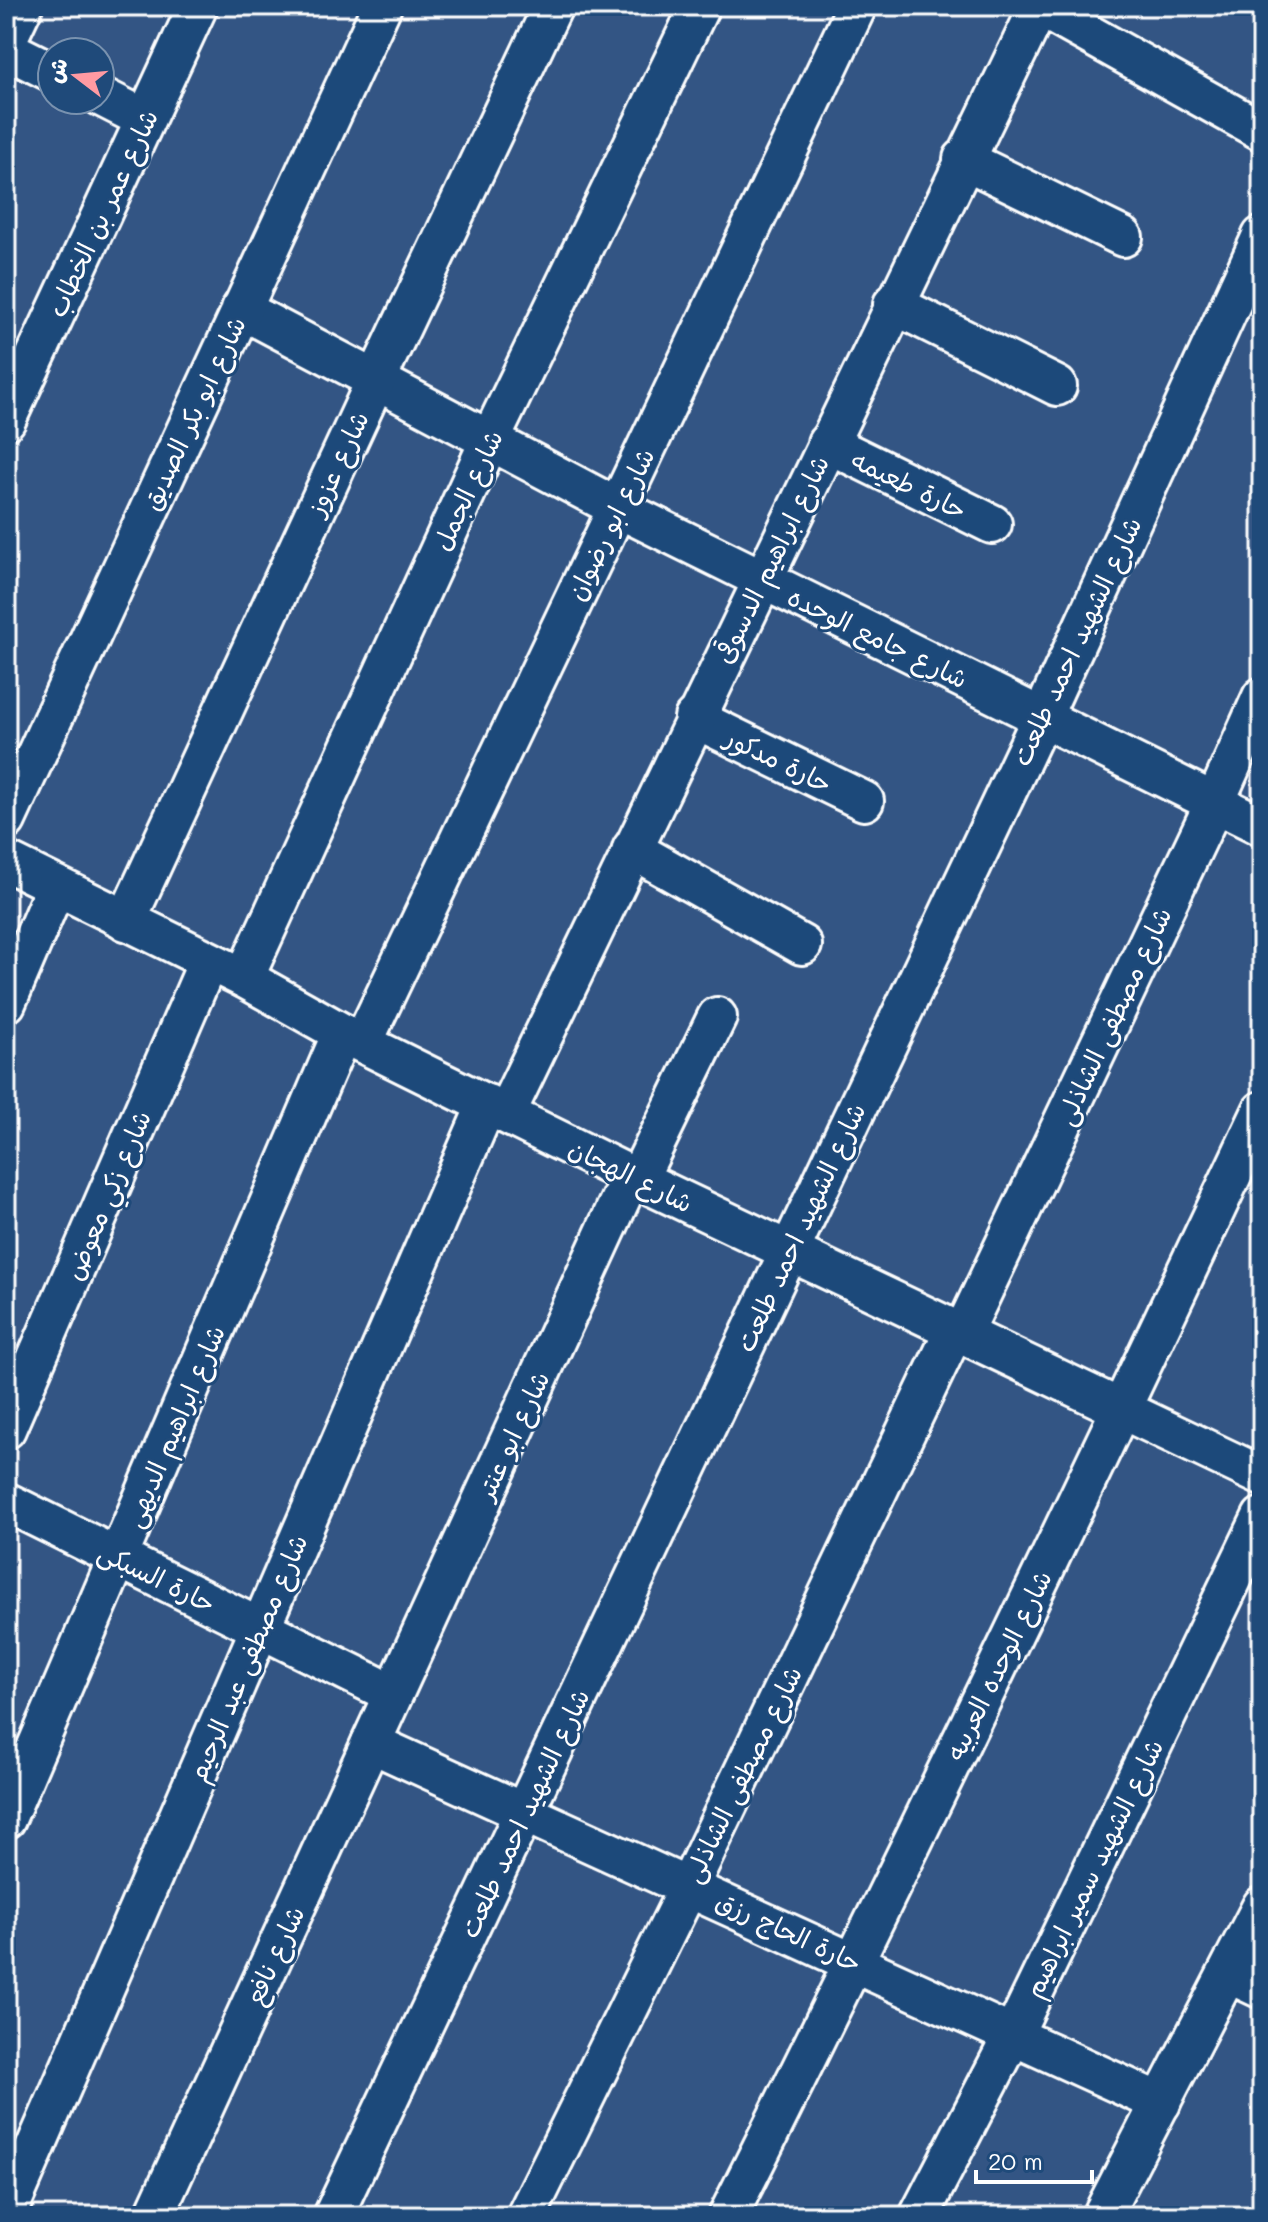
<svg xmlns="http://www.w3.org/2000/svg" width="1268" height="2222" font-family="Mali,'Playpen Sans Arabic',sans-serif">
<rect width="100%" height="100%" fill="#335584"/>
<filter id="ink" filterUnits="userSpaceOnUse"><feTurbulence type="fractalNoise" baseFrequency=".0125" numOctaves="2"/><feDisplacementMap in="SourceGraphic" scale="16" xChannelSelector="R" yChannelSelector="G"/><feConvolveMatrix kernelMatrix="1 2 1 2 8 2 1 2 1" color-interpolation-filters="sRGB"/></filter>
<g filter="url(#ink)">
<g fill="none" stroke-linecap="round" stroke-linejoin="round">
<defs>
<g id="street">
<polyline points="1038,6 1262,131"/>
<polyline points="6,42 23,6"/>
<polyline points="6,49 52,72"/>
<polyline points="100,96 145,119"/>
<polyline points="963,159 1123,237"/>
<polyline points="893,304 1057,386"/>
<polyline points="241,309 618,508 1262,826"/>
<polyline points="6,420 198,6"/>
<polyline points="827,443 992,524"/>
<polyline points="694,718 864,801"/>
<polyline points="6,820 382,6"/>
<polyline points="632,849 802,945"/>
<polyline points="6,861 244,978 342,1033 631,1176 1262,1476"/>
<polyline points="126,921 376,380 553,6"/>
<polyline points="244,978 490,440 700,6"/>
<polyline points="6,1003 56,886"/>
<polyline points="363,1042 857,6"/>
<polyline points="506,1113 1039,7"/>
<polyline points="638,1179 717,1017"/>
<polyline points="962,1335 1215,802 1262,697"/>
<polyline points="6,1429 208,962"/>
<polyline points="6,1502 393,1694"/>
<polyline points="371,1743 1161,2103"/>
<polyline points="6,1819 342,1033"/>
<polyline points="1228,1973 1262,1989"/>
<polyline points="8,2211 487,1104"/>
<polyline points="154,2216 631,1176"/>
<polyline points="333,2216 1042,717 1262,236"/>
<polyline points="526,2216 689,1886 954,1331"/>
<path d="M728,2216C911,1850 1088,1481 1262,1111"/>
<polyline points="919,2216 1013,2035 1262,1517"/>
<polyline points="1102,2216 1262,1906"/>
</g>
</defs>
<use href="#street" stroke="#fff" stroke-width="44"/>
<use href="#street" stroke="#1f4a7a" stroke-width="38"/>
</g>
</g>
<g text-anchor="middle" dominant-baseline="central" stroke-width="6" stroke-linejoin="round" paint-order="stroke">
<g font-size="26" fill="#fff" stroke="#1f4a7a">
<text transform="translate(102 213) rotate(-65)">شارع عمر بن الخطاب</text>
<text transform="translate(193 413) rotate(-65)">شارع ابو بكر الصديق</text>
<text transform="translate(337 463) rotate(-65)">شارع عزوز</text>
<text transform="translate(909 484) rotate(26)">حارة طعيمه</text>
<text transform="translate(467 490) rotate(-65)">شارع الجمل</text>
<text transform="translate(610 524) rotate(-64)">شارع ابو رضوان</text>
<text transform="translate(771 559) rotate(-64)">شارع ابراهيم الدسوقى</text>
<text transform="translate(878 637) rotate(26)">شارع جامع الوحده</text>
<text transform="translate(1076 641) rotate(-65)">شارع الشهيد احمد طلعت</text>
<text transform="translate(779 760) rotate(26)">حارة مدكور</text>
<text transform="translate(1113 1016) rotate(-65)">شارع مصطفى الشاذلى</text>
<text transform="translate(631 1175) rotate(26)">شارع الهجان</text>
<text transform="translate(107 1195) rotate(-67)">شارع زكي معوض</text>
<text transform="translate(800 1227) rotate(-65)">شارع الشهيد احمد طلعت</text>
<text transform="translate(174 1426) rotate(-67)">شارع ابراهيم الديهى</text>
<text transform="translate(512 1435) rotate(-65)">شارع ابو عنتر</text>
<text transform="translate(157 1577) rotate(26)">حارة السبكى</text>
<text transform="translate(247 1658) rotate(-67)">شارع مصطفى عبد الرحيم</text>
<text transform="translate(998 1665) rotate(-64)">شارع الوحده العربيه</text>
<text transform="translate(742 1774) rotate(-64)">شارع مصطفى الشاذلى</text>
<text transform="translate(524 1813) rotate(-65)">شارع الشهيد احمد طلعت</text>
<text transform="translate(1093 1868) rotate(-64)">شارع الشهيد سمير ابراهيم</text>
<text transform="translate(789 1931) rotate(25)">حارة الحاج رزق</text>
<text transform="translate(274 1955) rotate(-65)">شارع نافع</text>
</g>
</g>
<rect width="1268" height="2222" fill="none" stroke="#1f4a7a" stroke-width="32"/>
<rect x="16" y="16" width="1236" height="2190" fill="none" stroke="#fff" stroke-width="3" filter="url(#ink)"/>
<g transform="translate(76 76) rotate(286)"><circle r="38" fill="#1f4a7a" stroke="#7992af" stroke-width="2"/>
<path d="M0-6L14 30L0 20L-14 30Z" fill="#ff9aa2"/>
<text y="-12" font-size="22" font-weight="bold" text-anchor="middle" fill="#ffffff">ش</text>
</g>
<path d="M976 2170v12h116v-12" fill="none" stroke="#ffffff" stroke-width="4"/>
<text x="988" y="2170" font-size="24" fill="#ffffff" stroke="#1f4a7a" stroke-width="6" paint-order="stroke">20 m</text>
</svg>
